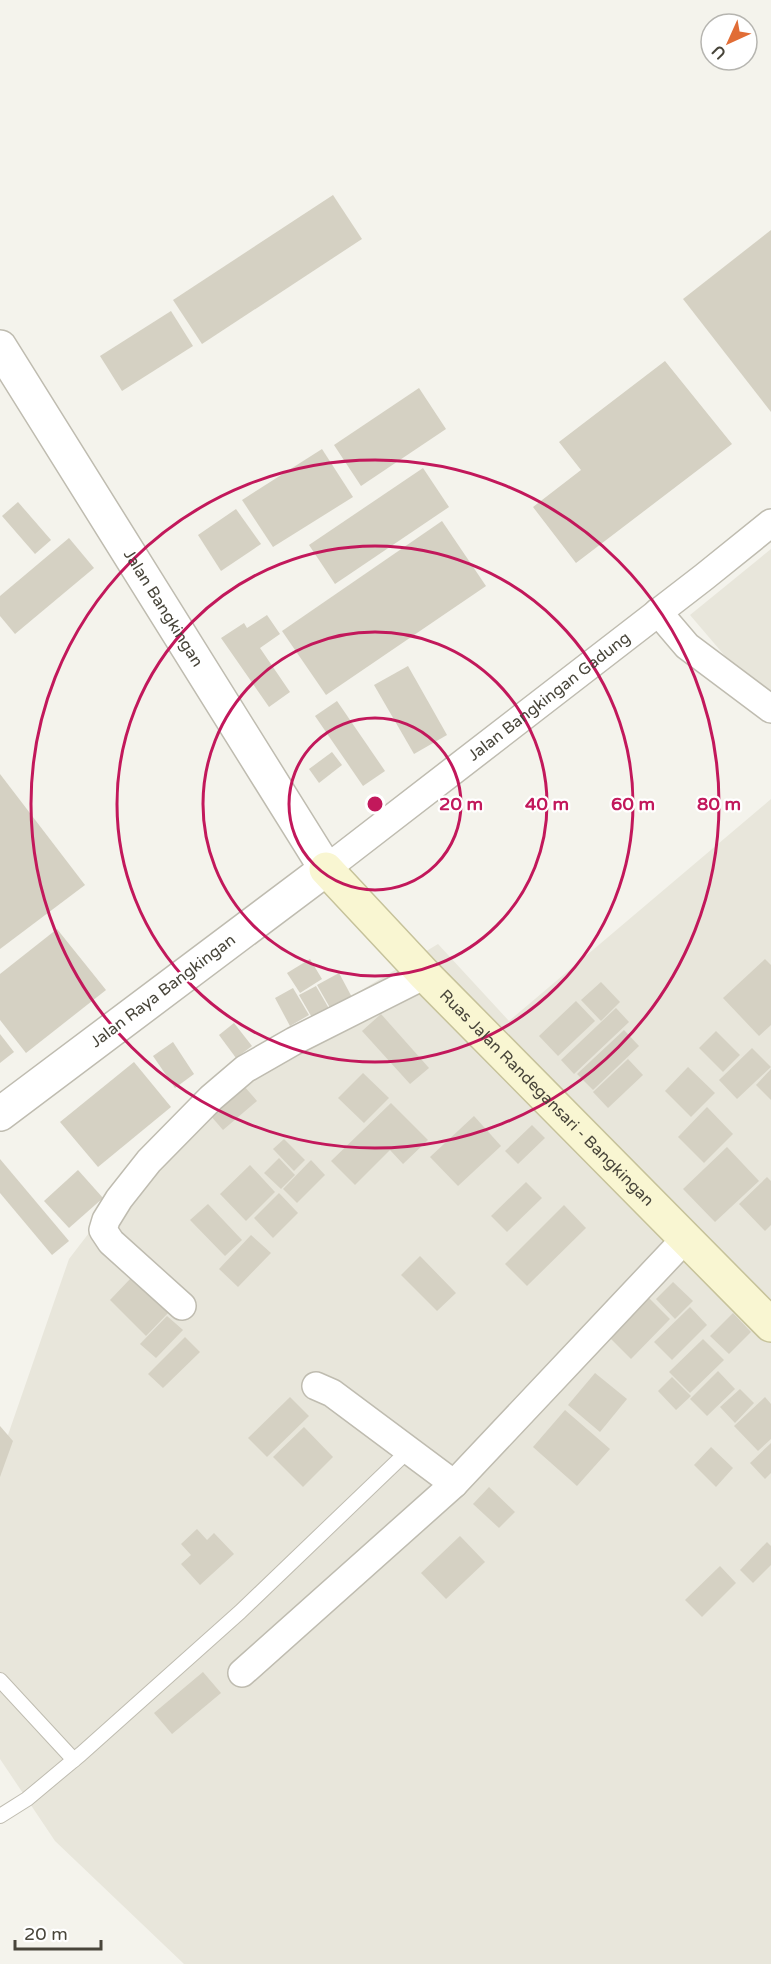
<svg xmlns="http://www.w3.org/2000/svg" width="771" height="1964" font-family="'Varela Round',sans-serif">
<rect width="100%" height="100%" fill="#f4f3ec"/>
<g fill="#e8e6db">
<polygon points="771,549 771,710 690,615"/>
<polygon points="771,799 771,1964 184,1964 55,1841 0,1759 0,1458 69,1259 201,1087 438,944 509,1021"/>
</g>
<g fill="#d5d1c3">
<polygon points="333,195 362,239 202,344 173,300"/>
<polygon points="771,230 771,412 683,299"/>
<polygon points="171,311 193,346 122,391 100,356"/>
<polygon points="665,361 732,444 576,563 533,507 581,470 559,442"/>
<polygon points="419,388 446,429 361,486 334,445"/>
<polygon points="322,449 353,497 273,547 242,500"/>
<polygon points="423,468 449,507 335,584 309,545"/>
<polygon points="18,502 51,540 35,554 2,516"/>
<polygon points="236,509 261,544 221,571 198,535"/>
<polygon points="442,521 486,586 326,695 282,631"/>
<polygon points="69,538 94,568 15,634 0,616 0,596"/>
<polygon points="267,615 280,634 260,648 290,692 269,707 221,638 244,623 247,628"/>
<polygon points="408,666 447,735 414,754 374,685"/>
<polygon points="337,701 385,771 363,786 315,716"/>
<polygon points="332,752 342,765 319,783 309,769"/>
<polygon points="0,774 85,885 0,949"/>
<polygon points="57,929 106,990 26,1053 0,1020 0,974"/>
<polygon points="310,959 322,979 300,993 287,973"/>
<polygon points="765,959 771,965 771,1025 759,1036 723,998"/>
<polygon points="339,973 354,1001 333,1013 317,985"/>
<polygon points="601,982 620,1002 601,1021 581,1000"/>
<polygon points="316,986 331,1012 314,1021 299,995"/>
<polygon points="293,988 309,1015 290,1026 275,998"/>
<polygon points="576,1001 595,1021 558,1056 539,1036"/>
<polygon points="616,1008 629,1022 574,1074 561,1060"/>
<polygon points="381,1014 429,1068 410,1084 362,1031"/>
<polygon points="234,1023 252,1046 236,1058 219,1035"/>
<polygon points="624,1030 639,1046 593,1090 577,1074"/>
<polygon points="716,1031 740,1055 723,1072 699,1048"/>
<polygon points="0,1034 14,1052 0,1063"/>
<polygon points="173,1042 194,1074 175,1088 153,1056"/>
<polygon points="752,1048 771,1067 737,1099 719,1080"/>
<polygon points="628,1059 643,1075 608,1108 593,1092"/>
<polygon points="134,1062 171,1107 98,1167 60,1122"/>
<polygon points="688,1067 715,1093 691,1117 665,1091"/>
<polygon points="771,1069 771,1100 756,1085"/>
<polygon points="363,1073 389,1098 364,1123 338,1098"/>
<polygon points="244,1086 257,1101 223,1130 210,1115"/>
<polygon points="391,1103 428,1140 403,1164 390,1150 355,1185 331,1161"/>
<polygon points="707,1107 733,1134 704,1163 678,1137"/>
<polygon points="474,1116 501,1146 458,1186 430,1157"/>
<polygon points="532,1125 545,1138 518,1164 505,1151"/>
<polygon points="284,1139 305,1160 294,1171 273,1149"/>
<polygon points="727,1147 759,1181 715,1222 683,1189"/>
<polygon points="279,1158 295,1175 281,1189 264,1173"/>
<polygon points="0,1159 69,1241 52,1255 0,1193"/>
<polygon points="311,1160 325,1175 297,1203 283,1189"/>
<polygon points="250,1165 275,1192 246,1221 220,1194"/>
<polygon points="78,1170 103,1198 69,1228 44,1201"/>
<polygon points="767,1177 771,1181 771,1225 765,1231 739,1204"/>
<polygon points="526,1182 542,1198 507,1232 491,1216"/>
<polygon points="279,1193 298,1213 273,1238 254,1218"/>
<polygon points="208,1204 242,1240 225,1256 190,1220"/>
<polygon points="564,1205 586,1228 527,1286 505,1264"/>
<polygon points="251,1235 271,1253 238,1287 219,1269"/>
<polygon points="420,1256 456,1293 437,1311 401,1275"/>
<polygon points="132,1277 169,1312 146,1336 110,1300"/>
<polygon points="673,1282 693,1301 675,1319 656,1299"/>
<polygon points="649,1298 670,1319 631,1359 610,1338"/>
<polygon points="690,1307 707,1325 672,1360 654,1342"/>
<polygon points="733,1313 751,1332 729,1354 710,1336"/>
<polygon points="167,1316 183,1330 156,1358 140,1344"/>
<polygon points="185,1337 200,1352 163,1388 148,1374"/>
<polygon points="703,1339 724,1360 690,1393 669,1372"/>
<polygon points="718,1371 735,1389 707,1416 690,1399"/>
<polygon points="595,1373 627,1399 600,1432 568,1405"/>
<polygon points="672,1377 691,1396 676,1410 658,1391"/>
<polygon points="740,1389 754,1403 735,1423 720,1407"/>
<polygon points="290,1397 309,1416 267,1457 248,1438"/>
<polygon points="765,1397 771,1404 771,1439 758,1451 734,1426"/>
<polygon points="565,1410 610,1449 577,1486 533,1447"/>
<polygon points="0,1426 13,1441 0,1477"/>
<polygon points="304,1427 333,1457 303,1487 273,1457"/>
<polygon points="771,1443 771,1473 765,1479 750,1463"/>
<polygon points="711,1447 733,1468 716,1487 694,1465"/>
<polygon points="489,1487 515,1512 499,1528 473,1504"/>
<polygon points="197,1529 207,1540 214,1533 234,1554 200,1585 181,1564 191,1555 181,1544"/>
<polygon points="460,1536 485,1562 446,1599 421,1573"/>
<polygon points="767,1542 771,1546 771,1565 753,1583 740,1570"/>
<polygon points="720,1566 736,1583 702,1617 685,1600"/>
<polygon points="203,1672 221,1693 172,1734 154,1713"/>
</g>
<g fill="none" stroke-linecap="round" stroke-linejoin="round">
<defs>
<g id="service">
<polyline points="0,1680 74,1760"/>
<polyline points="0,1816 27,1799 81,1754 240,1612 409,1450"/>
</g>
<g id="minor">
<polyline points="658,612 687,646 771,709"/>
<path id="s1" d="M326,869L704,577L771,523"/>
<polyline points="182,1306 111,1242 103,1230 106,1220 119,1199 149,1161 211,1098 245,1069 294,1041 425,975"/>
<polyline points="316,1386 332,1393 454,1484"/>
<polyline points="242,1673 454,1484 686,1238"/>
</g>
<g id="tertiary">
<path id="s2" d="M0,347L326,869L0,1114"/>
</g>
<g id="secondary">
<path id="s3" d="M326,869L425,975L771,1325"/>
</g>
</defs>
<use href="#service" stroke="#bfbcb0" stroke-width="16"/>
<use href="#minor" stroke="#bfbcb0" stroke-width="30"/>
<use href="#tertiary" stroke="#bfbcb0" stroke-width="36"/>
<use href="#secondary" stroke="#c6c29a" stroke-width="36"/>
<use href="#service" stroke="#fff" stroke-width="14"/>
<use href="#minor" stroke="#fff" stroke-width="27"/>
<use href="#tertiary" stroke="#fff" stroke-width="33"/>
<use href="#secondary" stroke="#f9f6d2" stroke-width="33"/>
</g>
<g fill="none" stroke="#c2185b" stroke-width="3">
<circle cx="375" cy="804" r="86"/>
<circle cx="375" cy="804" r="172"/>
<circle cx="375" cy="804" r="258"/>
<circle cx="375" cy="804" r="344"/>
</g>
<g text-anchor="middle" dominant-baseline="central" stroke-width="4.5" stroke-linejoin="round" paint-order="stroke">
<g font-size="16" fill="#48453a" stroke="#fff">
<text stroke="none"><textPath href="#s2" startOffset="308">Jalan Bangkingan</textPath></text>
<text stroke="none"><textPath href="#s1" startOffset="282">Jalan Bangkingan Gadung</textPath></text>
<text transform="translate(163 991) rotate(-37)">Jalan Raya Bangkingan</text>
<text stroke="none"><textPath href="#s3" startOffset="318">Ruas Jalan Randegansari - Bangkingan</textPath></text>
</g>
</g>
<circle cx="375" cy="804" r="9" fill="#c2185b" stroke="#fff" stroke-width="3"/>
<g font-size="18" text-anchor="middle" font-weight="bold" fill="#c2185b" stroke="#fff" stroke-width="4.5" stroke-linejoin="round" paint-order="stroke">
<text x="461" y="810">20 m</text>
<text x="547" y="810">40 m</text>
<text x="633" y="810">60 m</text>
<text x="719" y="810">80 m</text>
</g>
<g transform="translate(729 42) rotate(225)"><circle r="28" fill="#ffffff" stroke="#b6b5b0" stroke-width="1.5"/>
<path d="M0-4.5L10 22L0 15L-10 22Z" fill="#e16d36"/>
<text y="-9" font-size="16" font-weight="bold" text-anchor="middle" fill="#48453a">U</text>
</g>
<path d="M15 1940v9h86v-9" fill="none" stroke="#48453a" stroke-width="3"/>
<text x="24" y="1940" font-size="18" fill="#48453a" stroke="#ffffff" stroke-width="4.5" paint-order="stroke">20 m</text>
</svg>
